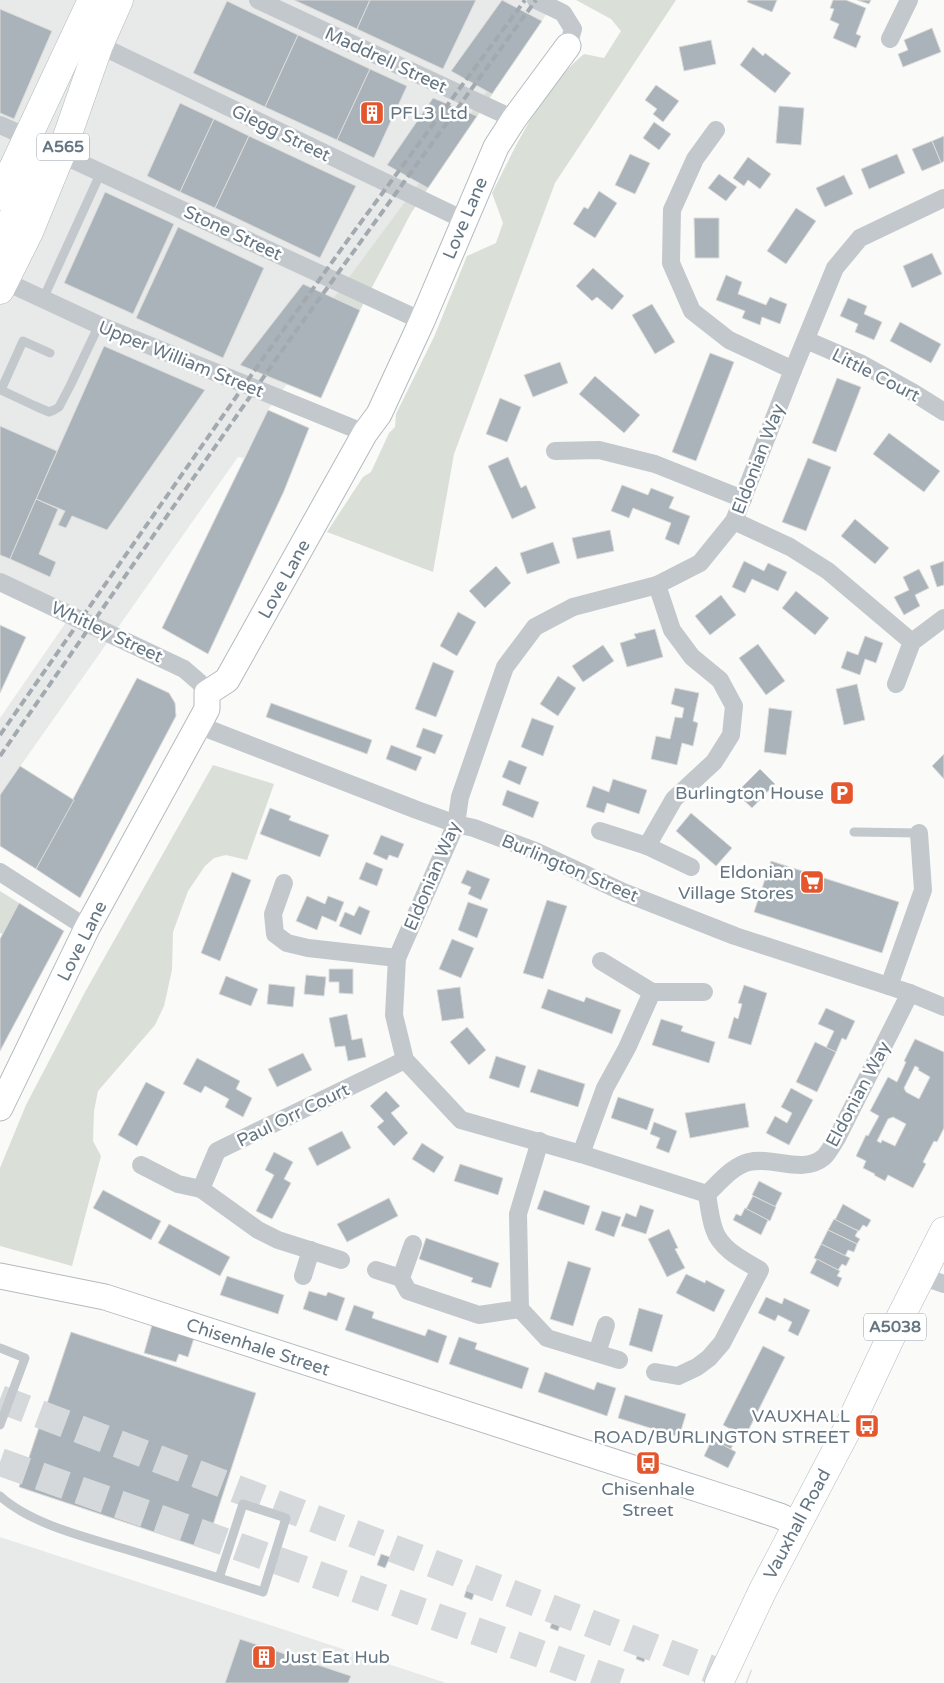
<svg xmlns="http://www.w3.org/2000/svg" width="944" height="1683" font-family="'Varela Round',sans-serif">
<rect width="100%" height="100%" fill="#fafaf8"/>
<g fill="#e8e9e9">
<polygon points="0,0 556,0 411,213 360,310 321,398 287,384 268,410 244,458 238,457 0,795 0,718 71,615 0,582"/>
<polygon points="0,1537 276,1627 446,1683 0,1683"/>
</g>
<g fill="#dadfd7">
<path d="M576,0H676L555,183L454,454L433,572L327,532L363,477L371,472L389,433L395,427L396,414L434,337L467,256L496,243L503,223L492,193C516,146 542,88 584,54L604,58L621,31L611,19Z"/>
<polygon points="517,51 521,52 411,213 360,310 321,398 287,384 333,299"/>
<polygon points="213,765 274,784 247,860 226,855 214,858 205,866 188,891 173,932 172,970 164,1006 155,1025 98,1091 94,1111 93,1141 101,1156 72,1266 0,1246 0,1168 26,1105 85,992"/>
<polygon points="0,891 19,903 3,934 0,933"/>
</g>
<g fill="#aab3b9" stroke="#dcdcda" fill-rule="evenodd">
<polygon points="294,0 370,0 357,29"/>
<polygon points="370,0 476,0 443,69 357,29"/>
<polygon points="502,0 542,21 492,94 451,71"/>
<polygon points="748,0 777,0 772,12 747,2"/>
<polygon points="833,0 846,0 866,8 856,34 861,36 856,48 833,38 839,24 830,20 834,9 830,8"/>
<polygon points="857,0 871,0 869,4"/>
<polygon points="227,1 298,35 265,107 193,73"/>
<polygon points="0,9 52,31 14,119 0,113"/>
<polygon points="932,28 941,52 903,67 898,54 908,50 904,40"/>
<polygon points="298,35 370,69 337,140 265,107"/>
<polygon points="711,40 716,64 684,71 679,47"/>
<polygon points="753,47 763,56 765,53 791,73 775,93 740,65"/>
<polygon points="370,69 407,86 374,158 337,140"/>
<polygon points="656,85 679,101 663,122 653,114 657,109 645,100"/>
<polygon points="433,98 477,116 428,188 387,165"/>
<polygon points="180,103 214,119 180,192 147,176"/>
<polygon points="779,106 804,108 801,145 776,143"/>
<polygon points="214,119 249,136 215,208 180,192"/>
<polygon points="654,122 671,134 659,150 643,138"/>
<polygon points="249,136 356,186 320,258 215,208"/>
<polygon points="944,136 944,161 941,163 932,141"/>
<polygon points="932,141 941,163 922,171 912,149"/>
<polygon points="630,154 650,163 635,194 615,185"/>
<polygon points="897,154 905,173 869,189 861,169"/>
<polygon points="748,157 771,174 760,189 748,180 744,186 733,178"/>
<polygon points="719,174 737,187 726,201 708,188"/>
<polygon points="844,175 853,194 825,207 816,188"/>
<polygon points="599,191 617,203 595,238 573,224 584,207 588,209"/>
<polygon points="105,192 174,224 133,314 64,283"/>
<polygon points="796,208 816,221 786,264 767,251"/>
<polygon points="694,218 719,218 719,258 695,258"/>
<polygon points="178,227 264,268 223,358 136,318"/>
<polygon points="932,253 942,274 912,288 903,266"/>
<polygon points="593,268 624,296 612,310 597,297 592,301 576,286"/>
<polygon points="726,275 742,282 738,294 766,305 770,297 787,304 780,324 762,317 760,325 742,318 745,311 716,300"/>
<polygon points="303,284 360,310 321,398 240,365"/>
<polygon points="848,298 867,306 864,314 882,322 874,340 855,332 858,324 840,316"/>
<polygon points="652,304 675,342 655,354 632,315"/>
<polygon points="900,322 941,344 931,363 890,341"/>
<polygon points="104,346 205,390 107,530 72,516 66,528 58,525 65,511 36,499"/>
<polygon points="710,353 734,362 696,461 672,452"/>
<polygon points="560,362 568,383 533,397 524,375"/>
<polygon points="595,376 640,415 624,433 579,394"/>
<polygon points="837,378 861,387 836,452 812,443"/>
<polygon points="500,398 521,407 507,442 486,434"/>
<polygon points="268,410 309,428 284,491 208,654 162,628"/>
<polygon points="0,426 57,451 10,559 0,555"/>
<polygon points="889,433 940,471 924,492 873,454"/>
<polygon points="508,457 521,488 526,485 536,508 512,519 488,466"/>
<polygon points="808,458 831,467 806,531 782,522"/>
<polygon points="622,485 648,495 651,488 674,497 669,508 690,516 679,545 665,539 671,523 633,508 629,518 611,511"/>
<polygon points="36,499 58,509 39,554 56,562 50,577 10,559"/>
<polygon points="855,519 889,548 875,564 841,536"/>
<polygon points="610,530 614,551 577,559 572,538"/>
<polygon points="553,542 560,563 527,574 520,553"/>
<polygon points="744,561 764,571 768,563 787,572 778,591 752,579 745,593 732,587"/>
<polygon points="944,561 944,585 937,587 930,566"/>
<polygon points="496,566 511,583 485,608 469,591"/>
<polygon points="919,569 929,588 915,595 920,606 904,615 894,597 909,590 903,577"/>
<polygon points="796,591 829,618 815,635 782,608"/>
<polygon points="721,595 736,615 710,635 695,616"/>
<polygon points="458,612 476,622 457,656 440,646"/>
<polygon points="0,625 26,637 0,693"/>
<polygon points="655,629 663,657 627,667 620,643 636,638 634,634"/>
<polygon points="865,636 883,643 876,663 865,659 860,675 841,668 847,651 858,655"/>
<polygon points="758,644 785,681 766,695 739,658"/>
<polygon points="603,645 614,661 583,682 572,666"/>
<polygon points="433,662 454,671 436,717 415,709"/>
<polygon points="558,676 576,688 558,716 540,704"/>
<polygon points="137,678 169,693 175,703 176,716 80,898 36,869"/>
<polygon points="857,684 865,720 844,725 836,689"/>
<polygon points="675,688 699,693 693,721 698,723 693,746 682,743 677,765 651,759 656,736 670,739 675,717 682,718 684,708 671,704"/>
<polygon points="271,703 372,740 367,754 266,717"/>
<polygon points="769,708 792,711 786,755 764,752"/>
<polygon points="532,718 554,726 543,756 521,747"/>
<polygon points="423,728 443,735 435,754 416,747"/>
<polygon points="391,745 422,757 416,771 386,759"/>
<polygon points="944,754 944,779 932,766"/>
<polygon points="509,760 527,767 520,785 502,777"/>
<polygon points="20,766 74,800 36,869 0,846 0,795"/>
<polygon points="760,769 775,784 752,808 736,793"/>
<polygon points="613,779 647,790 639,814 607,803 604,813 586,807 593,786 609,792"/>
<polygon points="507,790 539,802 533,818 502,805"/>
<polygon points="270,808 291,816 289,820 329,835 320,857 260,834"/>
<polygon points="691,813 732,848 716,866 676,831"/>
<polygon points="381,835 404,844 398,858 389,855 387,860 373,854"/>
<polygon points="771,861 899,902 882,953 754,912"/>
<polygon points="366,862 383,869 377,886 359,879"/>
<polygon points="467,870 490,879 481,900 468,894 471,887 461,883"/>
<polygon points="232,872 251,880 220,961 201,953"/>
<polygon points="307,896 325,904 328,896 344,902 336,922 322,916 317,930 296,921"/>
<polygon points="547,900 567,906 543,979 523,973"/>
<polygon points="468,902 488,909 477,938 458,930"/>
<polygon points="19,903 64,931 0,1051 0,939"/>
<polygon points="359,906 370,911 361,935 339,926 345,912 354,916"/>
<polygon points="452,939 474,948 461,978 439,969"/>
<polygon points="329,969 353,969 353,994 339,993 339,982 329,982"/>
<polygon points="306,975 326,977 324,996 304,994"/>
<polygon points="226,976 258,989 251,1006 219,994"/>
<polygon points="269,984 295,987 293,1007 267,1004"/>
<polygon points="744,985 767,993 751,1045 728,1038 734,1017 738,1019 742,1004 738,1003"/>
<polygon points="460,987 464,1018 442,1021 437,990"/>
<polygon points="548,989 584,1002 586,997 621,1010 612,1034 541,1008"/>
<polygon points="826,1008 855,1021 846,1040 842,1038 836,1052 826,1048 834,1031 818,1024"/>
<polygon points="347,1014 352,1040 362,1038 366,1057 348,1061 345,1046 335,1047 329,1018"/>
<polygon points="661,1019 683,1026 681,1031 715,1042 709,1063 652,1045"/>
<polygon points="467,1027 486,1050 469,1065 450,1042"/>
<path d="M915,1039L944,1052V1128L937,1142L934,1141L923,1162L926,1164L913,1188L888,1175L885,1181L874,1175L875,1174L863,1168L866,1161L856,1156L866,1135L868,1136L879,1116L870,1111L888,1077L897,1082L906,1062L904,1061ZM915,1066L919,1068L918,1070L930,1077L919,1099L906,1092L904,1088ZM893,1117L906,1124L895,1146L882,1140L881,1143L877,1141L888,1119Z"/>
<polygon points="815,1042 836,1052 817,1092 796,1082"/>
<polygon points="303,1053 312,1070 277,1087 268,1069"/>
<polygon points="496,1056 526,1066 519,1088 489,1078"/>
<polygon points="197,1058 240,1081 236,1089 252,1098 243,1117 225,1107 229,1099 205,1086 201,1093 183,1084"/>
<polygon points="538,1069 585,1084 578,1107 530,1092"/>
<polygon points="146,1082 165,1092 137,1146 118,1135"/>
<polygon points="791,1088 813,1100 789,1145 766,1133 775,1116 787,1123 792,1113 781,1107"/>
<polygon points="386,1091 400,1106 391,1113 408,1133 394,1146 377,1127 384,1121 370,1106"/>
<polygon points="618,1097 654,1109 647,1130 611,1118"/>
<polygon points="745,1103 749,1127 690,1138 685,1113"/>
<polygon points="654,1122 677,1131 669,1153 656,1148 660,1138 650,1134"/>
<polygon points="342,1131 351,1148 317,1166 308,1148"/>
<polygon points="422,1143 444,1157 434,1173 412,1159"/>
<polygon points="274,1152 293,1162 284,1179 291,1183 272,1219 256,1211 274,1175 265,1170"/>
<polygon points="460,1164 503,1178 498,1195 454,1181"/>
<polygon points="759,1181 782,1193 775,1207 752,1195"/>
<polygon points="103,1190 161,1221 151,1240 93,1208"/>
<polygon points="544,1190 590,1206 584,1225 537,1209"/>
<polygon points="753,1196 776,1207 770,1221 746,1209"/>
<polygon points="389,1198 398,1216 347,1242 337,1224"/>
<polygon points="843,1204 871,1220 867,1227 863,1225 859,1231 835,1220"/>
<polygon points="640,1205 654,1210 646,1234 621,1226 626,1213 636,1217"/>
<polygon points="745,1208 768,1220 761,1235 733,1220 736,1214 741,1216"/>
<polygon points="602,1211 621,1217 614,1237 595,1230"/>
<polygon points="834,1219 858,1231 855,1236 860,1239 857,1244 828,1230"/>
<polygon points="169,1224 230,1257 220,1276 158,1243"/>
<polygon points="669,1229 678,1248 675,1249 685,1268 667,1277 648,1239"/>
<polygon points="828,1230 857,1244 854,1252 848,1250 845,1256 821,1244"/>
<polygon points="426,1238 499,1263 491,1288 471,1282 473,1278 419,1259"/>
<polygon points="821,1244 850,1258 846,1266 842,1264 838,1270 814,1258"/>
<polygon points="817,1259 840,1271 837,1276 842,1278 838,1287 810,1273"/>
<polygon points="568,1261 591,1268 573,1326 550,1319"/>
<polygon points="686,1274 705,1283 706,1280 725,1290 714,1312 676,1293"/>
<polygon points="227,1276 284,1295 278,1314 220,1295"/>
<polygon points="309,1291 326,1296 328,1292 345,1298 337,1321 303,1309"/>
<polygon points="766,1297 782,1304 784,1298 810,1310 798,1336 788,1331 792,1322 778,1315 775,1321 758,1313"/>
<polygon points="354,1305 374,1312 372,1318 425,1336 428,1329 447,1336 438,1363 345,1330"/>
<polygon points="639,1308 663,1315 652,1352 629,1345"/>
<polygon points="152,1325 194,1338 188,1357 179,1354 176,1362 144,1353"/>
<polygon points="71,1332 256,1393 205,1549 19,1487"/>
<polygon points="459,1337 477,1343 475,1349 529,1368 522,1389 449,1364"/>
<polygon points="763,1346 785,1357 745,1437 723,1425"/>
<polygon points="545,1372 594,1390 597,1382 616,1388 607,1416 538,1392"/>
<polygon points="625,1395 686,1414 679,1437 618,1418"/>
<polygon points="729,1428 738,1434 731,1449 722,1445"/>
<polygon points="712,1439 736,1452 728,1468 704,1456"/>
<polygon points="381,1554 390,1557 385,1568 377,1565"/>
<polygon points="468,1585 476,1588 472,1600 464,1597"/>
<polygon points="554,1616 562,1619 558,1631 550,1628"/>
<polygon points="240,1639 351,1676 348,1683 225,1683"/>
<polygon points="640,1647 648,1650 644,1662 636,1659"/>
</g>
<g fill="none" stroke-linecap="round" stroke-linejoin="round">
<g stroke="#d5d9db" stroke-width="28" stroke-dasharray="28 14" stroke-linecap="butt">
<polyline points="0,1399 747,1683"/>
<polyline points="0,1462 622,1683"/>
</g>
<defs>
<g id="secondary">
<polyline points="0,1108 87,928 207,709 207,693 227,680 365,433 379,414 422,321 496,147 514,119 568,46"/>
<polyline points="0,1276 105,1297 741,1503 780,1516 797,1524"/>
</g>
<polyline id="primary" points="719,1683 763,1590 849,1426 896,1326 944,1231"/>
<g id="highway">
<polyline points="0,196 92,0"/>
<polyline points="0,246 40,157"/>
<polyline points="0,290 29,232 61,154 99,45 119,0"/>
</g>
</defs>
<use href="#secondary" stroke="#b3babf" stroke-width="27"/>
<use href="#primary" stroke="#b5babe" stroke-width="29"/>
<use href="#highway" stroke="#b4b9bd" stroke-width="29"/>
<g stroke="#c3c8cc" stroke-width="9">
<polyline points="43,299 101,172"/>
<polyline points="50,353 23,341 1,390 35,406 49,412 54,410 59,407 70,386 99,325"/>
<polyline points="854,832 919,833"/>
<polyline points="0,1348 25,1358 0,1425"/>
<path d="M0,1496C31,1524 85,1537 125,1549C171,1563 217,1577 263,1592L286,1518L243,1504L219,1578"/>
</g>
<g stroke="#c3c8cc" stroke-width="18">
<polyline points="258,0 514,119"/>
<polyline points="536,0 563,13 573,29 568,46"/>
<polyline points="890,39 909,0"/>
<polyline points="99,45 464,220"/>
<polyline points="0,125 27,137"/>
<polyline points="716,130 695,159 672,210 671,263 692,311 729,340 793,370"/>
<polyline points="52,150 422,321"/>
<polyline points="0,279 99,325 365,433"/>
<polyline points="806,340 862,364 914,393 944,412"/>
<polyline points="555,451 599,450 655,464 743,499"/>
<polyline points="734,521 790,547 828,571 912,642"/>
<polyline points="0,582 184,669 199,682 207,693"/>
<polyline points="896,684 912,642 944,618"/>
<polyline points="198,725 417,810 456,824 474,828 535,851 623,892 735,936 910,993 944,1007"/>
<polyline points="600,831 647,846 691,867"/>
<polyline points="647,846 674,799 714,762 731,735 734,706 720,680 692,657 672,630 657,585"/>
<polyline points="0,872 87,928"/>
<polyline points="284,883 273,914 275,934 287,943 308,948 397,958"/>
<polyline points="889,986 923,890 919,833"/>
<polyline points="652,992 704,992"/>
<path d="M910,993L837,1138C833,1144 829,1152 824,1157C803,1175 773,1156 749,1162C732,1166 719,1183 707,1194L581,1154L461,1120L405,1060L394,1015L397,958L456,824L460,797L505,667L535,627L573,607L657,585L700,563L734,521L793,370L835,268L860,238L944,198"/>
<polyline points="581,1154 605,1088 627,1048 652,992 601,961"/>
<polyline points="141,1165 178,1184 201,1189"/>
<polyline points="413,1244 401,1278 408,1291 479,1315 520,1309 547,1338 619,1360"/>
<polyline points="341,1260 278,1240 258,1230 201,1189 217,1151 405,1060"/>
<polyline points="376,1270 401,1278"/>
<polyline points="303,1276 311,1250"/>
<polyline points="921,1276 944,1284"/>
<polyline points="520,1309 518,1214 540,1141"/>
<polyline points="597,1353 606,1325"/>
<path d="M655,1372L678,1376L697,1367L709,1358L722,1343L760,1270C743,1260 720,1249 714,1229C710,1218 709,1206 707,1194"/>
</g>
<use href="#secondary" stroke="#fff" stroke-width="25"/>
<use href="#primary" stroke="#fff" stroke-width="28"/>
<use href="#highway" stroke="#fff" stroke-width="28"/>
<g stroke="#a2aab0" stroke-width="4" stroke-dasharray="8 4" stroke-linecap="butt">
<polyline points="0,735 264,357 350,237 525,0"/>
<polyline points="0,756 288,342 536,0"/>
</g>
</g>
<defs>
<symbol id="building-square" viewBox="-11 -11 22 22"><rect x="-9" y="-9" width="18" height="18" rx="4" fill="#e4572e" stroke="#fff"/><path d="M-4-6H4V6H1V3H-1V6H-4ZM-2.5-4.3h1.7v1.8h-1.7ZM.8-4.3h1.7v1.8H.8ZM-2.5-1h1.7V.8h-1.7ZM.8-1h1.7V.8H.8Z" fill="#fff"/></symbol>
<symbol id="parking-square" viewBox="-11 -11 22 22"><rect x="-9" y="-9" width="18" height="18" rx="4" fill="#e4572e" stroke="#fff"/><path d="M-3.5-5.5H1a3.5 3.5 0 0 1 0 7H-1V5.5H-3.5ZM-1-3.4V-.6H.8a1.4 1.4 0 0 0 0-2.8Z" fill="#fff"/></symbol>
<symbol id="supermarket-square" viewBox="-11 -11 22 22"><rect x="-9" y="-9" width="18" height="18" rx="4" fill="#e4572e" stroke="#fff"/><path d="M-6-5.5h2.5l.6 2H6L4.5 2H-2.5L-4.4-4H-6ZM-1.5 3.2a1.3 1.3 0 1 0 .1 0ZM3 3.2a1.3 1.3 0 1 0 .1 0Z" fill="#fff"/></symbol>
<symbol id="bus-square" viewBox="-11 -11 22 22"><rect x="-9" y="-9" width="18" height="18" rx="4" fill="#e4572e" stroke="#fff"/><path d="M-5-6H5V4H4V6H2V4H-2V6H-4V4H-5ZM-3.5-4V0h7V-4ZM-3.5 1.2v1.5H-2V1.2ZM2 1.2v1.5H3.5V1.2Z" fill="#fff"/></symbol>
</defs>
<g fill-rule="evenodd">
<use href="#building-square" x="358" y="99" width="28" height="28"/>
<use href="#parking-square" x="828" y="779" width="28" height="28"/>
<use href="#supermarket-square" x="798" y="868" width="28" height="28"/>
<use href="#bus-square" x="853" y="1412" width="28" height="28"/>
<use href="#bus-square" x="634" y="1449" width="28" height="28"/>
<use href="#building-square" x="250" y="1643" width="28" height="28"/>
</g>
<g text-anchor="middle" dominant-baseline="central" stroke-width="5" stroke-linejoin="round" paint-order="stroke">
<g fill="#fff" stroke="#939fa8" stroke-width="1">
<rect x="37" y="133.5" width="52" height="27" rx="4"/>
<rect x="864" y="1313.5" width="62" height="27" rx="4"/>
</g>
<g font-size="16" font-weight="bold" fill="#657683">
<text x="63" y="147">A565</text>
<text x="895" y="1327">A5038</text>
</g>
<g font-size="18" fill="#657683" stroke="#fff">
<text transform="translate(386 60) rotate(25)">Maddrell Street</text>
<text transform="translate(281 133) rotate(26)">Glegg Street</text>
<text transform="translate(465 218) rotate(-67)">Love Lane</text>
<text transform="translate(233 233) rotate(25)">Stone Street</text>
<text transform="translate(181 359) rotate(22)">Upper William Street</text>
<text transform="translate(876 375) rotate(27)">Little Court</text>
<text transform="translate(758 459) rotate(-69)">Eldonian Way</text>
<text transform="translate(284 579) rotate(-61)">Love Lane</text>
<text transform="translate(107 632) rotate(25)">Whitley Street</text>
<text transform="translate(570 868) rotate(23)">Burlington Street</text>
<text transform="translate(432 876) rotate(-67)">Eldonian Way</text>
<text transform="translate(82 941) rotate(-63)">Love Lane</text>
<text transform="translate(858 1094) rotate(-62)">Eldonian Way</text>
<text transform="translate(293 1115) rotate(-26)">Paul Orr Court</text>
<text transform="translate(258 1347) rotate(18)">Chisenhale Street</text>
<text transform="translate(797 1524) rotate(-62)">Vauxhall Road</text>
</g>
<g font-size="18" fill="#657683" stroke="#fff" text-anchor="end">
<text x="390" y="113" text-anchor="start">PFL3 Ltd</text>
<text x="824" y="793">Burlington House</text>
<text x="794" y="872">Eldonian<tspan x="794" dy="21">Village Stores</tspan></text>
<text x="850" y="1416">VAUXHALL<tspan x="850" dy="21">ROAD/BURLINGTON STREET</tspan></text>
<text x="648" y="1489" text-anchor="middle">Chisenhale<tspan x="648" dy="21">Street</tspan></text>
<text x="282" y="1657" text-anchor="start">Just Eat Hub</text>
</g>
</g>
</svg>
